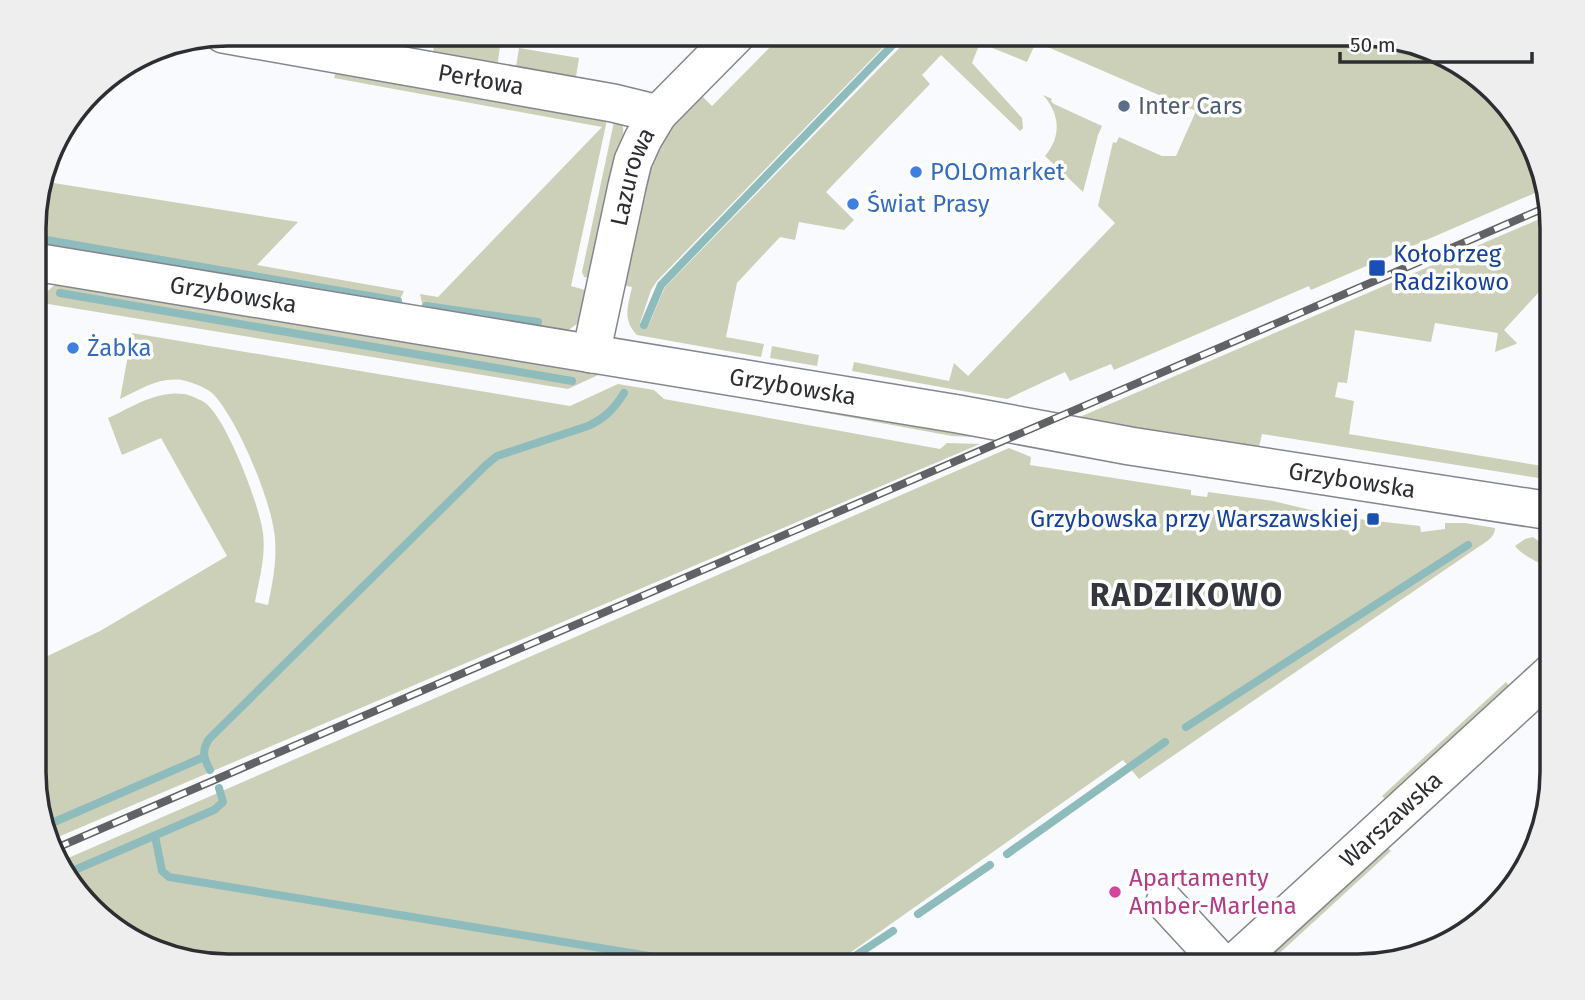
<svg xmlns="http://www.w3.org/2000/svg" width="1585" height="1000" font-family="'Fira Sans',sans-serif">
<rect width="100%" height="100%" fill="#f9fafe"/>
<g fill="#cdd0b8">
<path d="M784,33H897L657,281L651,290L640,323L649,324L665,287L914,33H1358L1465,66L1526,130L1544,189L1311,290L1309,286L1114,370L1111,364L1070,381L1065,372L1007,399L852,371L854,362L949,381L954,363L968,376L1115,223L1098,206L1113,142L1116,143L1119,137L1162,156H1176L1196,111L1036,42L1027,62L980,43L972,63L1022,118L1023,128L1020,131L941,55L922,75L930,84L826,192L854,220L844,230L799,222L795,240L780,237L737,283L726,337L764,344L761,357L637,335C622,320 628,306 632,287L617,284L640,175L696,90L712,106Z"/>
<polygon points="436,34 500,46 497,69 432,58"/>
<polygon points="519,48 579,58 575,83 515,73"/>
<polygon points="338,64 607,120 571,286 592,292 581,321 567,331 423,308 420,294 438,297 602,127 334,78"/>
<path d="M1043,95L1052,99L1051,101L1054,104L1102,126L1098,135L1083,192L1045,156C1062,136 1060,114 1043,95Z"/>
<polygon points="615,117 623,127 624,143 595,279 584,277 582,272"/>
<polygon points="41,181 298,222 257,265 404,291 398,304 35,250 35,202"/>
<polygon points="1551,214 1551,279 1504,330 1517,343 1516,344 1495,352 1498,333 1435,323 1431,342 1355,330 1347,383 1338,382 1335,397 1354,401 1349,434 1548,467 1551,450 1551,480 1262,434 1259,447 1068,422"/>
<path d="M65,281L609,370L568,389L42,303C45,290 53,285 65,281Z"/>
<path d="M132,333L570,406L618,384L654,390L664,399L940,449L947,443L980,444L51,840L35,798V662L100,631L227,556L161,438L122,455L108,418C132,407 157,390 184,394C190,395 199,399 204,402C226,416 260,507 263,533C266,557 259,579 255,602L268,605C273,581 278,555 274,531C269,496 238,421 214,395C209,389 194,383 186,381C162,375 141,389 120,399Z"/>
<polygon points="772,346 819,355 817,366 770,358"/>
<polygon points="678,386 993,435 976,437 952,436"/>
<path d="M1009,448L1031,457L1030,465L1191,490V495L1207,497L1208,492L1273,501L1340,517L1420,526L1421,532L1445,529V523H1465L1495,528C1495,539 1482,544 1474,550L1139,779L1123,760L830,967H227L120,934L66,880L59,862Z"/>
<path d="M1533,537L1551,550V572C1541,561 1524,558 1515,546L1525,539Z"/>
<polygon points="1506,682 1515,693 1392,806 1382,796"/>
<polygon points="1382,842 1391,851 1270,962 1261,953"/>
</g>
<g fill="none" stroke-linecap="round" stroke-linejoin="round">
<g stroke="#8ebbbc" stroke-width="8">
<polyline points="35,238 398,301"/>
<polyline points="60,293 572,381"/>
<polyline points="426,306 538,322"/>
<polyline points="644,325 661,285 904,33"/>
<polyline points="1186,727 1468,545"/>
<path d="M210,770C204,759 201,751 209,739L486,465L497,456L588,426C605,418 614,409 624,393"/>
<polyline points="45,826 204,757"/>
<polyline points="155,836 162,871 169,877 716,967"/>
<polyline points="1007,854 1165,742"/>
<polyline points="66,880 77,869 214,810 223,802 219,788"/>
<polyline points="918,914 990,865"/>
<polyline points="838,967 893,931"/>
</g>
<defs>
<g id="minor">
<path id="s1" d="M223,34L613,103L658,114"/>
<path id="s2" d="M35,262L958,414L1130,446L1551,511"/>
<path id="s3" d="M591,354L627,186L633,161L643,139L658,114L738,33"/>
<polyline points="1165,902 1224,966"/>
<path id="s4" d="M1231,966L1551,673"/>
</g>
</defs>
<use href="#minor" stroke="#83868e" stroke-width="40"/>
<use href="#minor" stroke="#fff" stroke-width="37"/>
<defs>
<polyline id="rail" points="54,849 1549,206"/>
</defs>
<use href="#rail" stroke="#606265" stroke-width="8"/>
<use href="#rail" stroke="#fff" stroke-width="5" stroke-dasharray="16" stroke-linecap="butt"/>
</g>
<circle fill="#5c6f8a" stroke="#fff" stroke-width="2.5" cx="1124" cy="106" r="7"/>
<g fill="#3f7fe0" stroke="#fff" stroke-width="2.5">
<circle cx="916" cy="172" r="7"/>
<circle cx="853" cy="204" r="7"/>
<circle cx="73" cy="348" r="7"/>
</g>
<g fill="#1a4fb4" stroke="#fff" stroke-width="2.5">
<rect x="1368" y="259" width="18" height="18" rx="3.5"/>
<rect x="1366" y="512" width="14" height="14" rx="3.5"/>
</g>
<circle fill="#d1479c" stroke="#fff" stroke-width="2.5" cx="1115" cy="892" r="7"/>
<g text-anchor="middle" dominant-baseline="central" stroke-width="7" stroke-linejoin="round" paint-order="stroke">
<g font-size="24" fill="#2c2e31" stroke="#fff">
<text stroke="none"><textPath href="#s1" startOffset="262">Perłowa</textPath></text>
<text stroke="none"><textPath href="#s3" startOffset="182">Lazurowa</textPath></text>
<text stroke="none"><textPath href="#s2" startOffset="201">Grzybowska</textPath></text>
<text stroke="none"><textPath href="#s2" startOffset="768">Grzybowska</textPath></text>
<text stroke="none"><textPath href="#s2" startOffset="1335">Grzybowska</textPath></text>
<text stroke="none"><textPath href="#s4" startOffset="217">Warszawska</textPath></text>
</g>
<g font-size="24" fill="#4e5e75" stroke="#fff" text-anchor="start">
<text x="1138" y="106">Inter Cars</text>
</g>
<g font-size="24" fill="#366cbe" stroke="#fff" text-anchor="start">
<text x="930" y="172">POLOmarket</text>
<text x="867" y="204">Świat Prasy</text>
<text x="87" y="348">Żabka</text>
</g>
<g font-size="24" fill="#164399" stroke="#fff" text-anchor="start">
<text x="1393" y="254">Kołobrzeg<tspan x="1393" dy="28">Radzikowo</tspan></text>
<text x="1359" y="519" text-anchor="end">Grzybowska przy Warszawskiej</text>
</g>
<g font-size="24" fill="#b23c85" stroke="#fff" text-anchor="start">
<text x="1129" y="878">Apartamenty<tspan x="1129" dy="28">Amber-Marlena</tspan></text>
</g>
<g font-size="32" font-weight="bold" letter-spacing="2" fill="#33363c" stroke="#fff">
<text x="1187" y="595">RADZIKOWO</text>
</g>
</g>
<path d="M0 0H1585V1000H0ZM228 46H1358A182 182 0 0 1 1540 228V772A182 182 0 0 1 1358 954H228A182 182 0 0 1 46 772V228A182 182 0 0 1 228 46Z" fill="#eeeeef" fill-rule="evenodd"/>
<path fill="none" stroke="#2c2e31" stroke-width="3.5" d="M228 46H1358A182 182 0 0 1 1540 228V772A182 182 0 0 1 1358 954H228A182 182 0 0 1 46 772V228A182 182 0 0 1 228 46Z"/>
<path d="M1340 52v10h192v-10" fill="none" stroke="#2c2e31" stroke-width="3.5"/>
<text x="1350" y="52" font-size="21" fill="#2c2e31" stroke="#ffffff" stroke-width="5" paint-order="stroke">50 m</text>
</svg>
